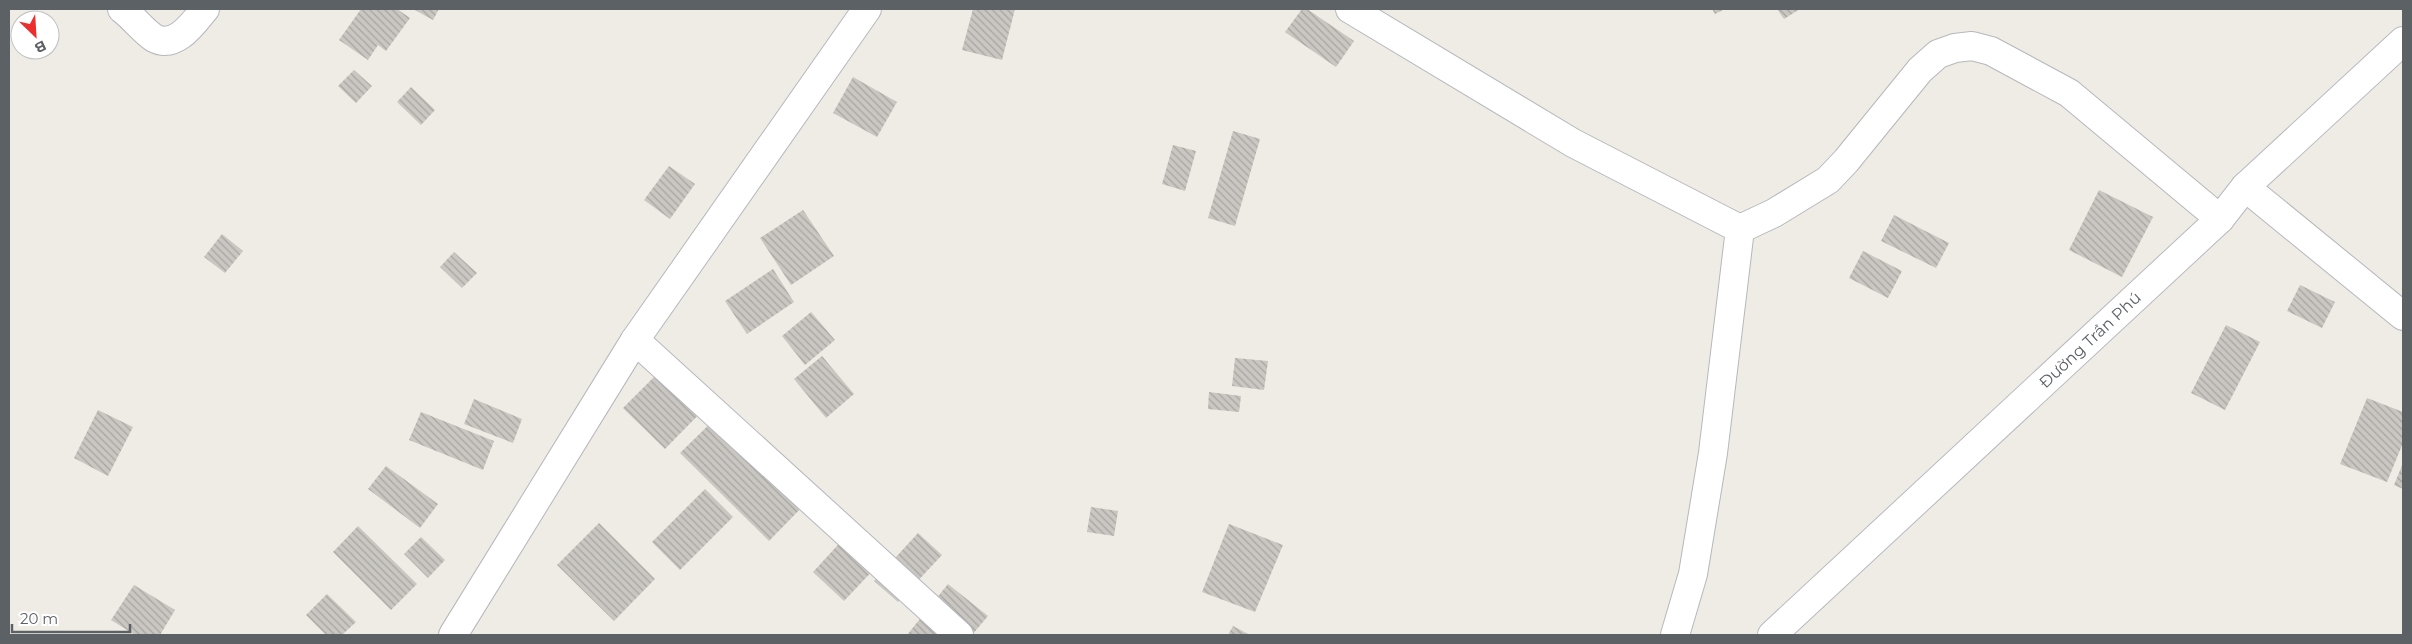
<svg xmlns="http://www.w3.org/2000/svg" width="2412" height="644" font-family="Montserrat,sans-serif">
<defs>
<pattern id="building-back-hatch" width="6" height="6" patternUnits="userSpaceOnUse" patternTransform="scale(1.25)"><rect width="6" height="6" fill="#cac7c2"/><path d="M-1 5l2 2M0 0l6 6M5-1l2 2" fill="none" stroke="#a7a5a1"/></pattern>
</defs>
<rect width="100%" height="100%" fill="#efece5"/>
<g fill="url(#building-back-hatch)">
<polygon points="361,9 397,9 410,18 386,51 378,45 368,60 339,40"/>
<polygon points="413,9 439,9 433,20"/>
<polygon points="973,9 1015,9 1002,60 962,50"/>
<polygon points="1302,9 1307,9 1354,41 1336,67 1285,32"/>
<polygon points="1712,9 1725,9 1715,14"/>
<polygon points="1777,9 1800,9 1784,19"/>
<polygon points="354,70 372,86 356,103 338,86"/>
<polygon points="853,77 897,102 877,137 833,113"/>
<polygon points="411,87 435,110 421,125 397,102"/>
<polygon points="1233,131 1260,139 1235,226 1208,218"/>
<polygon points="1173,145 1196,151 1185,191 1162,184"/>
<polygon points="669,166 695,184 670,219 644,200"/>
<polygon points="2099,190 2153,217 2122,277 2069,250"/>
<polygon points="803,210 834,256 791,285 760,238"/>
<polygon points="1894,215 1949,243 1936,268 1881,241"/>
<polygon points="222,234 243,251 225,273 204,257"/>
<polygon points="1863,251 1902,271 1888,298 1849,278"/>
<polygon points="454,252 477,273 462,288 440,267"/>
<polygon points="773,269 794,302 747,334 725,301"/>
<polygon points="2300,285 2335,302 2322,328 2287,311"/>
<polygon points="811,312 835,340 805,365 782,336"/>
<polygon points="2226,325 2260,342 2225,410 2191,393"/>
<polygon points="822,356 854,394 826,418 794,379"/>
<polygon points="1235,358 1268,361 1264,390 1232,386"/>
<polygon points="668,363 709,404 665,449 623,408"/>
<polygon points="1209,392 1241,396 1239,412 1208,409"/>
<polygon points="2367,398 2403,412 2403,443 2387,482 2340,464"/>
<polygon points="474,399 522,419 513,443 464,424"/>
<polygon points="98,410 133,427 108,476 74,458"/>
<polygon points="724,410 812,497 769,541 680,453"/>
<polygon points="421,412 494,441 483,470 409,440"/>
<polygon points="2403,463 2403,489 2394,485"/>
<polygon points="386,466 438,504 420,528 368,489"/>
<polygon points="705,489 733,517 680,570 652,542"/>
<polygon points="1091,507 1118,511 1114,536 1087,532"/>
<polygon points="599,523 655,579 614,621 557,565"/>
<polygon points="1229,524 1283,545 1255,612 1202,592"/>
<polygon points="358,526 417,584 391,610 333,552"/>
<polygon points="918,533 942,555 898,602 874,581"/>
<polygon points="847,535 879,564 844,601 813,572"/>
<polygon points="421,537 445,560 428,578 404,554"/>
<polygon points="948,584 988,616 972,635 907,635"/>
<polygon points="134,585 175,610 160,635 135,635 111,620"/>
<polygon points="327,594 356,622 342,635 326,635 306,615"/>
<polygon points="1233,626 1250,635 1228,635"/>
</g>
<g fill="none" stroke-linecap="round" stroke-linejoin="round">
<defs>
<g id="minor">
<path d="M122,9C133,17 143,31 154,38C176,50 194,22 205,9"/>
<polyline points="1350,9 1573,143 1740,229"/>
<polyline points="2245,187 2403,316"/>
<polyline points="1740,229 1774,213 1828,180 1846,161 1920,70 1938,54 1955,48 1972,46 1991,51 2069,93 2220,219"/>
<polyline points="635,340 959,635"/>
<polyline points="453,635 635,340 867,9"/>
<polyline points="1675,635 1693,574 1713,453 1740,229"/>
</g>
<polyline id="secondary" points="1772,635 2220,219 2245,187 2403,41"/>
</defs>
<use href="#minor" stroke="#b5b8bc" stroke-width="30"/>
<use href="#secondary" stroke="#b6babf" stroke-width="30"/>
<use href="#minor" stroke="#fff" stroke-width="28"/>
<use href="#secondary" stroke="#fff" stroke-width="28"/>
</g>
<g text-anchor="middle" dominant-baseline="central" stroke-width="4.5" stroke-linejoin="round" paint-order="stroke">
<g font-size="16" fill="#5c6165" stroke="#fff">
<text transform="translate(2090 340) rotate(-43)">Đường Trần Phú</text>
</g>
</g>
<rect width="2412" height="644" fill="none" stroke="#5c6165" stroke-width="20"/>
<g transform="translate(35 35) rotate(155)"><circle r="24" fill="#ffffff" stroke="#bec0c1"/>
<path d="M0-4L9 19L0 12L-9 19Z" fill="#ec2f2e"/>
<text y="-8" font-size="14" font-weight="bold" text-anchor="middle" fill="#5c6165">B</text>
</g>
<path d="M12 624v8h118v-8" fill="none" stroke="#5c6165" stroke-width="2.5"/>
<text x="20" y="624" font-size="15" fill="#5c6165" stroke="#ffffff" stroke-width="4" paint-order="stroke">20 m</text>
</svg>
